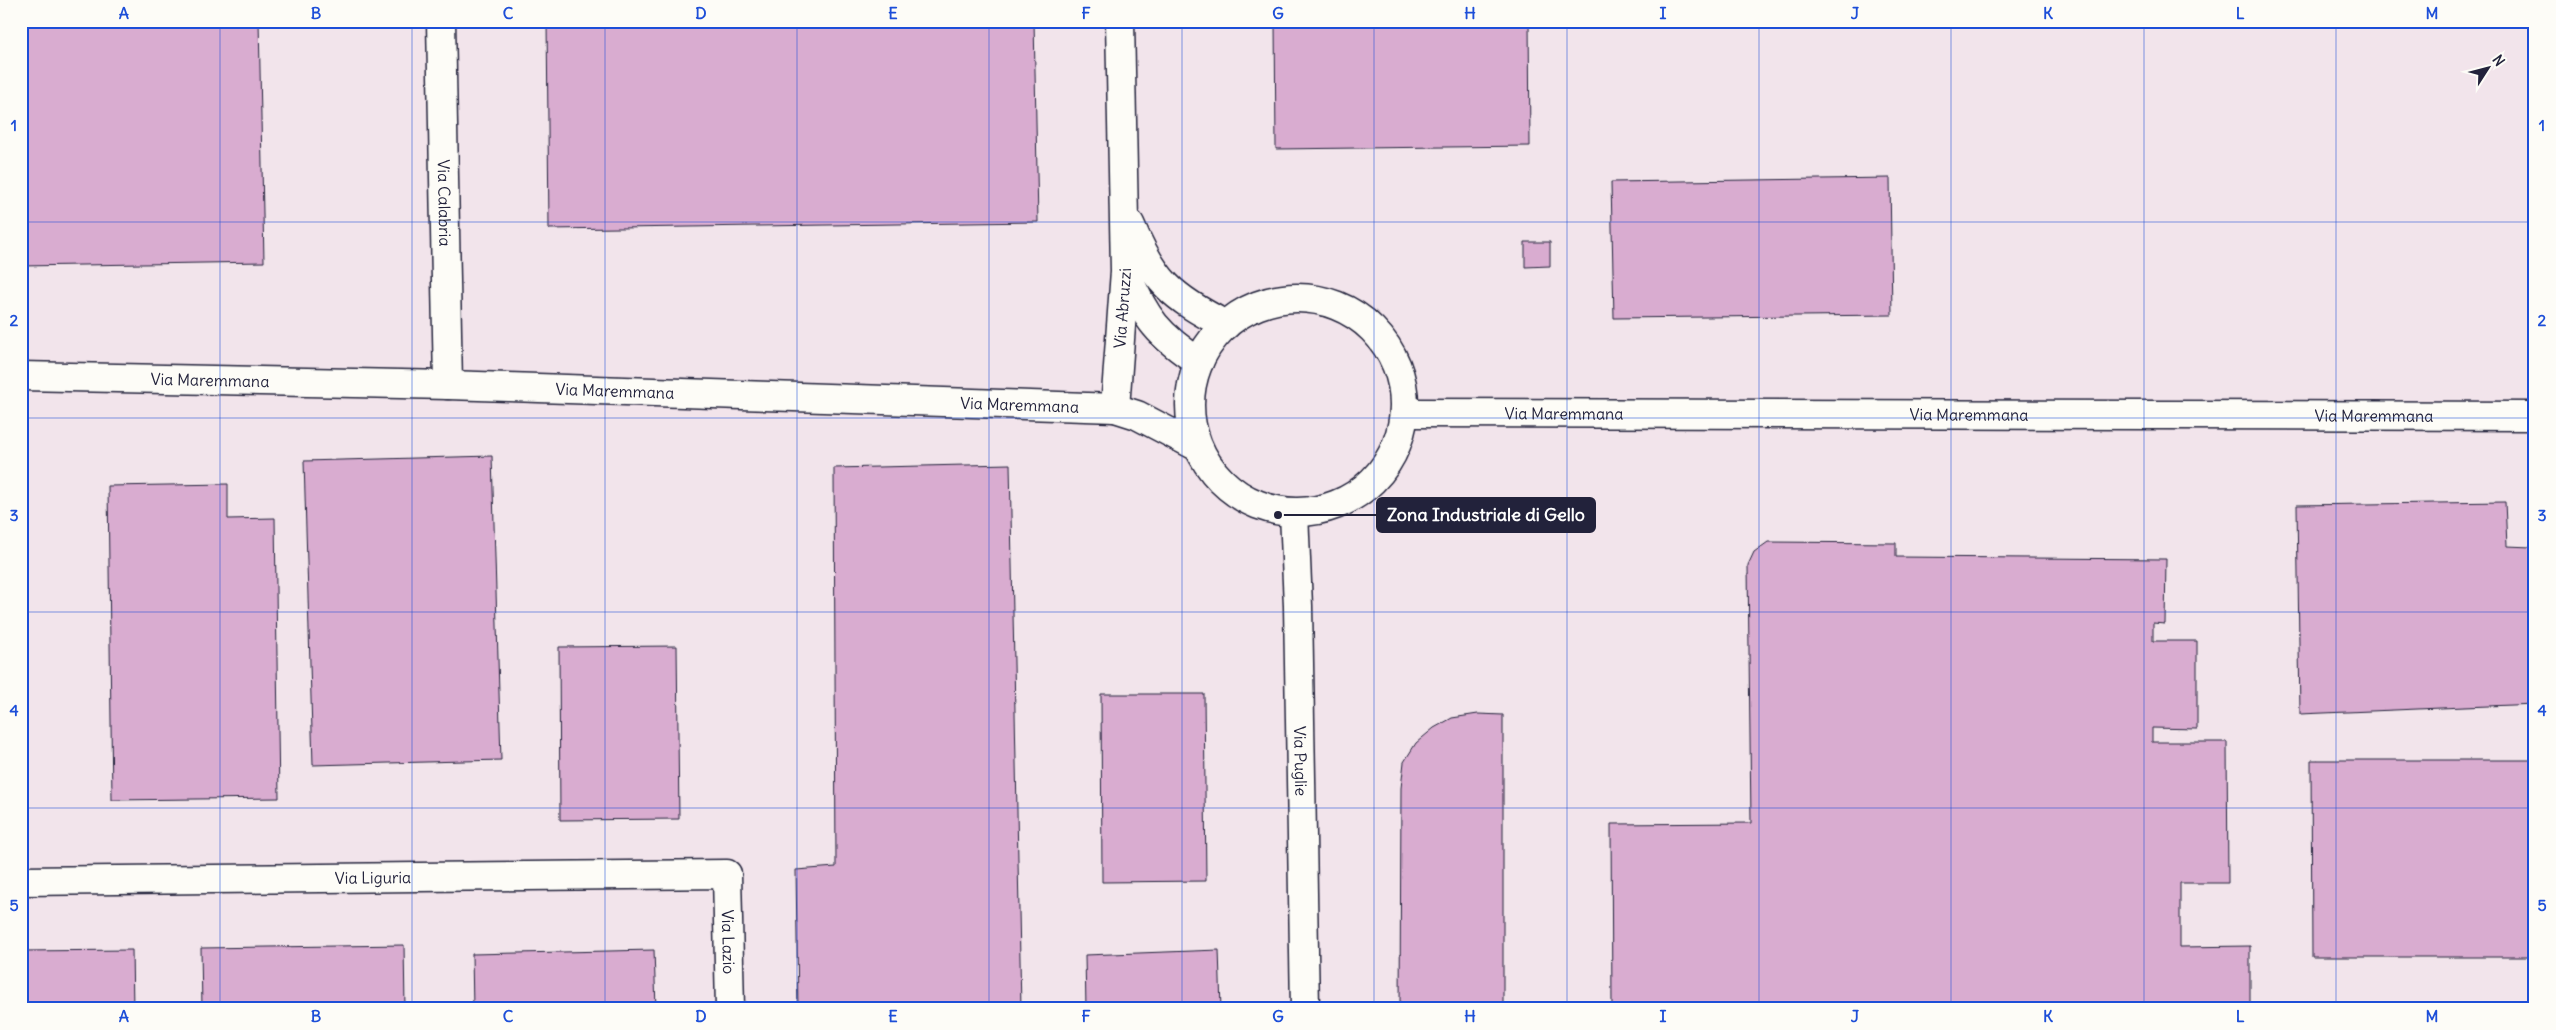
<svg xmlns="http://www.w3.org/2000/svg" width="2556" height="1030" font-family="Delius,sans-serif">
<rect width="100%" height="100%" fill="#fdfcf7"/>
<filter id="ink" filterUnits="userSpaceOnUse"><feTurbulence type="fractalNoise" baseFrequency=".02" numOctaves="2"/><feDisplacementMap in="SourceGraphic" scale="10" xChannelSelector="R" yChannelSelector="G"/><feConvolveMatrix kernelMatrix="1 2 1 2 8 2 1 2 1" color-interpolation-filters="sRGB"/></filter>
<g filter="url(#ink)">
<rect fill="#f2e4eb" x="21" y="21" width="2514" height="988"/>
<g fill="#d9acd0" stroke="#22223b">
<polygon points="21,21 259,21 264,262 21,266"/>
<polygon points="547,21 1034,21 1038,222 549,229"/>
<polygon points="1275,21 1529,21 1530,146 1276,149"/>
<polygon points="1890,178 1892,315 1614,318 1611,182"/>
<polygon points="1525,242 1550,242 1550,266 1525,267"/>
<polygon points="492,456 501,760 313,765 304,461"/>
<polygon points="1010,464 1021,1009 798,1009 796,870 836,867 834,468"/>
<polygon points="228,484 228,519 275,518 279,798 112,800 108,486"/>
<polygon points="2505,502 2507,546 2531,547 2535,550 2535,704 2300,714 2297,505"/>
<polygon points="1768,542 1896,543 1896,557 2166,559 2165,624 2153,623 2153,641 2197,641 2197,729 2152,728 2152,742 2227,742 2228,883 2180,883 2180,947 2250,946 2250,1009 1612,1009 1611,824 1751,823 1748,565 1754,552"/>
<polygon points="677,646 679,819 560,820 559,647"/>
<polygon points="1101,694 1204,694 1206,881 1102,882"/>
<polygon points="1478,714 1503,715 1503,1009 1400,1009 1401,788 1404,762 1416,743 1434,728 1452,718"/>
<polygon points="2311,760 2535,760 2535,957 2312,957"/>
<polygon points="404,945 405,1009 202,1009 201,948"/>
<polygon points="132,950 133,1009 21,1009 21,951"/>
<polygon points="654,950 656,1009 473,1009 472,954"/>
<polygon points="1219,950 1221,1009 1086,1009 1085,955"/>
</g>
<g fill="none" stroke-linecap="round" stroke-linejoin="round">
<defs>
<g id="street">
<path id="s1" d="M441,21L448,385"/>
<path d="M1130,224C1154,281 1171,297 1226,325"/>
<path d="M1127,275C1145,318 1159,336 1199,362"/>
<circle cx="1297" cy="405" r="107"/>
<path id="s2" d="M21,376L448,385L1115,408L1137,415L1198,447"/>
<path id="s3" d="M1115,408L1125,271L1120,21"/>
<path id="s4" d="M1404,413L2535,416"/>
<path id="s5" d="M1294,513L1298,606L1305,1009"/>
<path id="s6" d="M21,881L727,874L730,1009"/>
</g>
</defs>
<use href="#street" stroke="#22223b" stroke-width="31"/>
<use href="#street" stroke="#fdfcf7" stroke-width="28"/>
</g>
</g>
<path fill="none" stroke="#1d4ed8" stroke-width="1" stroke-opacity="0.55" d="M220,21V1009M412,21V1009M605,21V1009M797,21V1009M989,21V1009M1182,21V1009M1374,21V1009M1567,21V1009M1759,21V1009M1951,21V1009M2144,21V1009M2336,21V1009M21,222H2535M21,418H2535M21,612H2535M21,808H2535"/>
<g text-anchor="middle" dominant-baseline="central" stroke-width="5" stroke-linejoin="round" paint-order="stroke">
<g font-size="16" fill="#22223b" stroke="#fdfcf7">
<text stroke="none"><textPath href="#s1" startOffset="182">Via Calabria</textPath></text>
<text stroke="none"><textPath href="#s3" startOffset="100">Via Abruzzi</textPath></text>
<text stroke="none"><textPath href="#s2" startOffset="189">Via Maremmana</textPath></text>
<text stroke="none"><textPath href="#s2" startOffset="594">Via Maremmana</textPath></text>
<text stroke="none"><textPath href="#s2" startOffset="999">Via Maremmana</textPath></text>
<text stroke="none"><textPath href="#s4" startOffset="160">Via Maremmana</textPath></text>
<text stroke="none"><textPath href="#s4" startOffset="565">Via Maremmana</textPath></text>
<text stroke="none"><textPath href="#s4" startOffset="970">Via Maremmana</textPath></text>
<text stroke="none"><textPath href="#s5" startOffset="248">Via Puglie</textPath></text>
<text stroke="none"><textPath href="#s6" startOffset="352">Via Liguria</textPath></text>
<text stroke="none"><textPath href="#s6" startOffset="774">Via Lazio</textPath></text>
</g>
</g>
<path fill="none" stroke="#22223b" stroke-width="2" d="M1278 515L1377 515"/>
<circle fill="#22223b" stroke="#fdfcf7" stroke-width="2" cx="1278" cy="515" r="5"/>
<rect fill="#22223b" stroke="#22223b" stroke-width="2" x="1377" y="498" width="218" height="34" rx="5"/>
<g font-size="18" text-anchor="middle" font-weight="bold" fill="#fff">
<text x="1486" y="521">Zona Industriale di Gello</text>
</g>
<rect width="2556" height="1030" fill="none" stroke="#fdfcf7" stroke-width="55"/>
<g transform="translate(2488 68) rotate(54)" stroke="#fdfcf7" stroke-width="4" paint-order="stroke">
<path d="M0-4L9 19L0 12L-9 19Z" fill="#22223b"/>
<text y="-8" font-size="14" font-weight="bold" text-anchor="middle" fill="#22223b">N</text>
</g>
<rect x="28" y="28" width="2500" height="974" fill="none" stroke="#1d4ed8" stroke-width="2"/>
<g font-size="16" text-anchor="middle" font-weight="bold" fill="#1d4ed8">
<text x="124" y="19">A</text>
<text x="316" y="19">B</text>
<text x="508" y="19">C</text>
<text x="701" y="19">D</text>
<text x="893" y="19">E</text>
<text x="1086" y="19">F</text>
<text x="1278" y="19">G</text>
<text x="1470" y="19">H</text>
<text x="1663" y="19">I</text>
<text x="1855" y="19">J</text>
<text x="2048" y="19">K</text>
<text x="2240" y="19">L</text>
<text x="2432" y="19">M</text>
<text x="14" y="131">1</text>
<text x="2542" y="131">1</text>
<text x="14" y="326">2</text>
<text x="2542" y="326">2</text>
<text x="14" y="521">3</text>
<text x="2542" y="521">3</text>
<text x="14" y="716">4</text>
<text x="2542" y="716">4</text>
<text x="14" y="911">5</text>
<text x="2542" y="911">5</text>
<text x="124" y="1022">A</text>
<text x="316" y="1022">B</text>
<text x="508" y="1022">C</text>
<text x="701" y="1022">D</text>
<text x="893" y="1022">E</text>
<text x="1086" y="1022">F</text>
<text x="1278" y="1022">G</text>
<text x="1470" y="1022">H</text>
<text x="1663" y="1022">I</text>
<text x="1855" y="1022">J</text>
<text x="2048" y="1022">K</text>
<text x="2240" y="1022">L</text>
<text x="2432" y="1022">M</text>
</g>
</svg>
